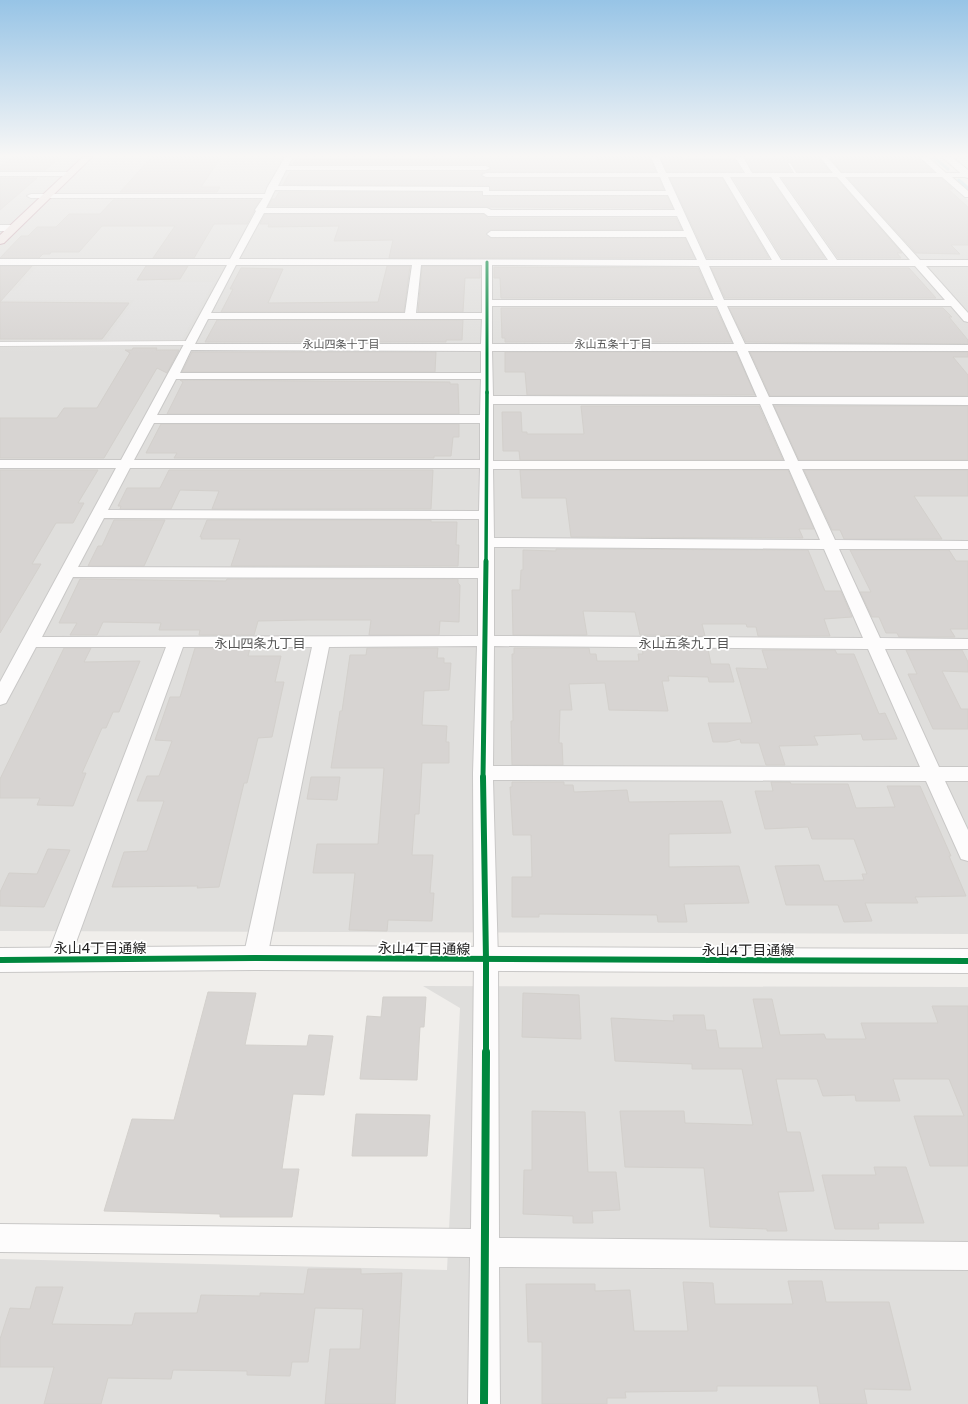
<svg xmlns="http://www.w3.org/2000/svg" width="968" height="1404" font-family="'Golos Text','Noto Sans JP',sans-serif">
<rect width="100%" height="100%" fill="#f0eeeb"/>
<g fill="#dfdedc">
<polygon points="0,157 919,157 968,200 968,934 0,931"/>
<polygon points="423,986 968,987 968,1404 0,1404 0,1259 447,1270 460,1008"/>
</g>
<polygon fill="#e0dfde" points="38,265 176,265 163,282 214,282 182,340 105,341 134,300 0,300 0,291 14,291"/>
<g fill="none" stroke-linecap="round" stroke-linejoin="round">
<g stroke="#bfdbe3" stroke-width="3">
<polyline points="933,157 948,169"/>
<polyline points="959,180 968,188"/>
</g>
</g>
<g fill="#d7d4d2" stroke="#d3d0cc">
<polygon points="13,157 61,157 45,170 0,170 0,167"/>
<polygon points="152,157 221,157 201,187 220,187 217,192 120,192"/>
<polygon points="595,157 650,157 656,172 486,172 491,169 486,164 293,164 296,160 299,160 300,159 596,161"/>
<polygon points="661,157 684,157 685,159 735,160 742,172 667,172"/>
<polygon points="782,157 819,157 830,172 797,172 790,162 787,163 791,172 753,172 746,160 784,160"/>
<polygon points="829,157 919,157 933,172 842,172"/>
<polygon points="290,172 486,172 481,174 486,178 659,178 664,190 490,190 489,186 283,185"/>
<polygon points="0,178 37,178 0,210"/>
<polygon points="670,178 722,178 769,258 707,258"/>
<polygon points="733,178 770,178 825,258 782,258"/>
<polygon points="782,178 836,178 902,253 897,253 901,258 838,258"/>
<polygon points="848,178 941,178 953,189 948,189 968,207 968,245 951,245 960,254 916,253"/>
<polygon points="279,192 482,192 483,196 667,196 673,208 268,206 272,199 275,199"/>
<polygon points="113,200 260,200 247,224 214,224 194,258 153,258 175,226 102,226 79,252 51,252 50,254 43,254 39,258 0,258 21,236 28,236 37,227 56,227 69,214 100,214"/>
<polygon points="265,214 484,214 488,218 676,218 682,230 491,230 486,234 491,238 685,238 695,258 389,258 393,240 334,241 339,226 268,227 269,224 260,224"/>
<polygon points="0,266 32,266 0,302 129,303 102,339 0,339"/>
<polygon points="146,266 188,266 180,279 137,280"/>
<polygon points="387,266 410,266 404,312 221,312 233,289 230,289 241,268 283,269 268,303 378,302"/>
<polygon points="422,266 480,266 480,278 465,278 463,312 418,312"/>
<polygon points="494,267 698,268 712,298 501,298 500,278 494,278"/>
<polygon points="711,268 909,268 936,298 725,298"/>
<polygon points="501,308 716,308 732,342 505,342 505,338 502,338"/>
<polygon points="729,308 943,308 952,317 949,317 968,340 968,344 746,342"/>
<polygon points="217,320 463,320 462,340 446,340 446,342 205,342"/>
<polygon points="133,348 157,348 156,350 179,350 167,373 157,368 104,458 0,458 0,418 57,418 64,408 97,408 130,353 125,350 132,350"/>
<polygon points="192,352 436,352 435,372 182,372"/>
<polygon points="505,352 736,352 755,395 527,395 525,372 505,372"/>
<polygon points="750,352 968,352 968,357 953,357 968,375 968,396 770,396"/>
<polygon points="180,380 450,382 450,384 458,384 459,414 167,414 183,382"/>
<polygon points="581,406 759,406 783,460 520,460 519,451 503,451 502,412 521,412 522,432 527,432 527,434 584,434"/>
<polygon points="774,406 968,406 968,460 799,460"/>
<polygon points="161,424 459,424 459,437 453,437 451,456 434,456 434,458 174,458 177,453 146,453"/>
<polygon points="0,470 98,470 78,503 84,503 73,523 56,523 32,564 41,564 0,633"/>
<polygon points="169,470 433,470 431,509 212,509 219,491 180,490 171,509 120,509 121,506 118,506 127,488 160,488"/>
<polygon points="520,470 788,470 814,529 799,529 803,538 571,537 566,498 522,498"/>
<polygon points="804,470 968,470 968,496 914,496 942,539 844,539 840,530 832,530"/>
<polygon points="114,520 165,520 144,566 88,566 98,546 102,546"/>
<polygon points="207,520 431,520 431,522 457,522 456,545 459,545 458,566 231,566 240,539 201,539 202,537 200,537"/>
<polygon points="556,549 808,550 825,591 841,591 852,617 824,619 830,636 758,636 756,627 747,627 746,624 702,624 705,636 640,635 635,612 583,611 587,635 513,635 512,590 520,590 521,570 523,570 523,550 556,551"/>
<polygon points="850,550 949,550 956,561 968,561 968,629 950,629 955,637 899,637 897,633 886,633 879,617 872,617 860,592 871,592"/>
<polygon points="80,579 226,581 227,579 458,579 458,583 460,585 459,622 440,621 439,635 369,635 371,620 307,620 258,621 254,635 199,635 200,630 159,630 161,623 103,622 97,635 70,635 77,623 59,623"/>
<polygon points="64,648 91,648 84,662 140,661 119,712 113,712 106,728 102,728 82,773 86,773 73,806 37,805 40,798 0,798 0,779"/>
<polygon points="195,648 250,648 248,656 281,656 275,682 284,682 272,737 258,738 247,783 244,783 219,887 197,888 198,886 112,887 124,852 147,851 164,801 137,801 147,776 159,776 172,741 155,740 170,697 180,697"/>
<polygon points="367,648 438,648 437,658 444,658 444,663 451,663 449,690 424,691 422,725 447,726 446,742 449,742 449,763 422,763 419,814 415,814 412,855 433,855 430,893 434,893 432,921 388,920 387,931 349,930 355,873 313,873 317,844 378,844 384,768 331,768 340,711 342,711 350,655 366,655"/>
<polygon points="514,648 589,648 590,654 596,654 597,661 639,661 638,654 643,654 642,649 708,649 711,664 729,664 734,682 709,682 708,677 668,676 669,681 662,681 668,711 609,710 605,683 569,684 572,710 560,710 559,743 562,743 563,765 512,765 511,721 513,721 512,654 514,654"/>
<polygon points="762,650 835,650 837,654 854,654 879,714 885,713 897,739 863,740 861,734 814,736 818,745 779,746 785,765 766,765 759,743 741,743 740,739 727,742 713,742 708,723 752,723 736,668 768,669"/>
<polygon points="906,650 962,650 968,662 968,672 942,671 961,709 968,709 968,729 933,729 908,674 917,674"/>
<polygon points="311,777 340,777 337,800 307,799"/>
<polygon points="512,782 564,782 564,785 573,785 574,792 627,790 629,802 722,801 731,833 669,834 669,867 739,866 749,903 684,904 687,922 658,922 657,915 539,914 539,917 512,917 512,877 532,877 531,835 513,835 510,787 512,787"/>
<polygon points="771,782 790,782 791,784 848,784 856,808 895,807 887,786 920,786 951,856 949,856 966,896 915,897 918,903 865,903 872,921 844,922 838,905 786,905 775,866 819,865 824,881 864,880 862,874 867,874 854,839 812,839 808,827 765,829 755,791 773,791"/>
<polygon points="48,849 70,850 44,907 0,906 0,892 9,873 37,874"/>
<polygon points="208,992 256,993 245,1045 307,1046 309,1035 333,1036 324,1095 293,1094 282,1169 299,1169 292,1217 220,1217 220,1214 104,1211 132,1119 174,1120"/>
<polygon points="523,993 579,995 581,1039 522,1037"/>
<polygon points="383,997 426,997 424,1027 420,1027 417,1080 360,1079 367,1016 381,1017"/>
<polygon points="753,999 772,999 780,1035 824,1034 826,1039 866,1039 861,1023 938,1023 932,1006 968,1006 968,1166 930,1166 914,1116 964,1116 949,1079 893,1079 900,1101 856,1101 855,1095 823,1096 817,1079 776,1079 787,1132 800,1132 814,1191 778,1192 787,1231 767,1231 767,1229 710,1227 704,1168 625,1167 620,1111 684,1111 685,1123 753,1125 742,1069 692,1069 692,1064 615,1061 611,1018 674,1021 673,1015 704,1015 706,1030 716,1030 719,1048 763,1048"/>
<polygon points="532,1111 585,1112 588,1172 616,1172 620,1210 592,1211 593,1223 573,1223 573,1216 523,1214 524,1170 532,1170"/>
<polygon points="356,1114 430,1115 427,1156 352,1156"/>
<polygon points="874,1167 906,1167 924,1223 878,1223 879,1229 835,1229 822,1175 876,1175"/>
<polygon points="308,1269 361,1269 361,1274 402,1273 395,1404 325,1404 330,1349 360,1349 363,1309 315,1308 308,1362 292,1362 290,1376 247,1375 247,1371 173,1370 171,1379 108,1378 101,1404 44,1404 54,1367 0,1367 0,1339 10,1308 30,1309 36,1287 63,1287 52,1324 132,1325 135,1313 197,1313 201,1295 260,1296 260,1293 304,1294"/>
<polygon points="788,1281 822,1281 826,1302 889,1302 911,1390 864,1389 867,1404 820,1404 817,1386 717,1386 717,1391 625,1392 626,1398 607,1398 607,1404 542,1404 542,1342 528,1342 526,1284 595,1284 595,1291 630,1290 634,1331 688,1331 683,1282 713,1283 715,1304 793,1304"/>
</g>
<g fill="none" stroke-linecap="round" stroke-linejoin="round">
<defs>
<g id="service">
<polygon points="788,163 790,163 798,176 796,176"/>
<polygon points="0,342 190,341 193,343 190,345 0,346"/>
</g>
<g id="minor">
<path d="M285,157H293L288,166H486L490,168L486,170H286L278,186L486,187H489V191H666L660,177H486L482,175L486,173H658L651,157H659L666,173H745L735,157H743L752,173H833L820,157H827L841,173H937L920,157H928L946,173H968V177H952L968,191V197H965L942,177H845L920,260H968V266H926L968,313V322L964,321L951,306H727L745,344L968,345V351H748L769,397H968V405L772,404L798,461H968V469H802L835,540L968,541V549H839L880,638L968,639V649H885L939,767H968V781H945L968,830V861L961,859L926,781L493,780L498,960L499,1238L968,1242V1270L499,1267L500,1404H468L470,1257L0,1252V1224L471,1229L474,960L473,773L477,646L329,647L267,958L263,965L255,968L247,965L243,958L312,647H183L70,959L66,966L58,969L50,966L46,959L166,647H36L6,703L0,705V682L116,468H0V460H121L227,265H0V259H230L256,211L255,210L263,198H31L27,196L31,194H265L267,188ZM668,177H723L772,260H706ZM730,177H771L828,260H781ZM779,177H837L910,260H837ZM275,190L483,191V195H668L675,210H491L487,208H266ZM264,213H484L488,216H677L684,231H491L487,234L491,237H686L697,260L239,259ZM236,265H412L405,313H211ZM421,265H482V313H416ZM492,265L699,266L714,300H492ZM709,266H915L945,300H724ZM492,306H717L734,344H492ZM208,319H482L481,344H195ZM191,350L481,351V373H180ZM492,351H737L757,397L493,396ZM176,379H481L480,415H157ZM493,404H760L785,461H493ZM154,423H480V460H134ZM130,468H480L479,511L108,510ZM493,469H789L820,540L494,538ZM104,518L479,519V568L78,567ZM494,547L824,549L863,638L494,636ZM73,577L478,578V636L42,637ZM494,646L868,649L920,767L493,766Z"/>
<polygon points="0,172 70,172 74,174 70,176 0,176"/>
<polygon points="0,225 14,225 18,228 14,231 0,231"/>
</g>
<g id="tertiary">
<polygon points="942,157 952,157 968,170 968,178 965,177"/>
<polygon points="255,946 968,949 968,973 255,970 0,972 0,948"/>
</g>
<polygon id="trunk" points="83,157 92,157 4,243 0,244 0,235"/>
</defs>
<use href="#service" stroke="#c9c8c7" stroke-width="1"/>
<use href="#minor" stroke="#c9c8c7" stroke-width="2"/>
<use href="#tertiary" stroke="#c9c8c7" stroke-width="2"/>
<use href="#trunk" stroke="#c5a2ac" stroke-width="2"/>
<use href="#service" fill="#fdfcfc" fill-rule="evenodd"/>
<use href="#minor" fill="#fdfcfc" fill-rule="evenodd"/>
<use href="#tertiary" fill="#fdfcfc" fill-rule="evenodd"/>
<use href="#trunk" fill="#f0e6e4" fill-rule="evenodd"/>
<defs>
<polyline id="cycleway-far4" points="487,393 487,262"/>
<polyline id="cycleway-far3" points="486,562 487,392"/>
<polyline id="cycleway-far2" points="483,778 486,561"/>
<g id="cycleway-far1">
<polyline points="483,777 486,960 486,1053"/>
<polyline points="0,960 255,958 968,961"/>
</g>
<polyline id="cycleway" points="484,1404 486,1052"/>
</defs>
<use href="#cycleway-far4" stroke="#fff" stroke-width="4.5"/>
<use href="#cycleway-far3" stroke="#fff" stroke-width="5.5"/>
<use href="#cycleway-far2" stroke="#fff" stroke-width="8"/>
<use href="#cycleway-far1" stroke="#fff" stroke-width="8"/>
<use href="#cycleway" stroke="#fff" stroke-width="10"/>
<use href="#cycleway-far4" stroke="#00873e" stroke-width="3"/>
<use href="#cycleway-far3" stroke="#00873e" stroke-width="3.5"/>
<use href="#cycleway-far2" stroke="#00873e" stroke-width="5"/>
<use href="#cycleway-far1" stroke="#00873e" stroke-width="6"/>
<use href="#cycleway" stroke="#00873e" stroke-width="8"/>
</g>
<linearGradient id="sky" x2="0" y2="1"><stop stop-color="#97c4e6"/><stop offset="0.44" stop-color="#f8f7f6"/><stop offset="1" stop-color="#f8f7f6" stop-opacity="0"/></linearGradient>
<rect width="968" height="354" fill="url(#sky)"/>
<g text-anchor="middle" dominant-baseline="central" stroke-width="3.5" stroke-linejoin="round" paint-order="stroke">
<g font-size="11" fill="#555" stroke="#fff">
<text x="341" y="343">永山四条十丁目</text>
<text x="613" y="343">永山五条十丁目</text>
</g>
<g font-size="13" fill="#555" stroke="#fff">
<text x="260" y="643">永山四条九丁目</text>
<text x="684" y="643">永山五条九丁目</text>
</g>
<g font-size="14" fill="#222" stroke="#fff">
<text x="100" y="947">永山4丁目通線</text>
<text transform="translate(424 948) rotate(1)">永山4丁目通線</text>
<text x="748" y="949">永山4丁目通線</text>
</g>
</g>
</svg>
